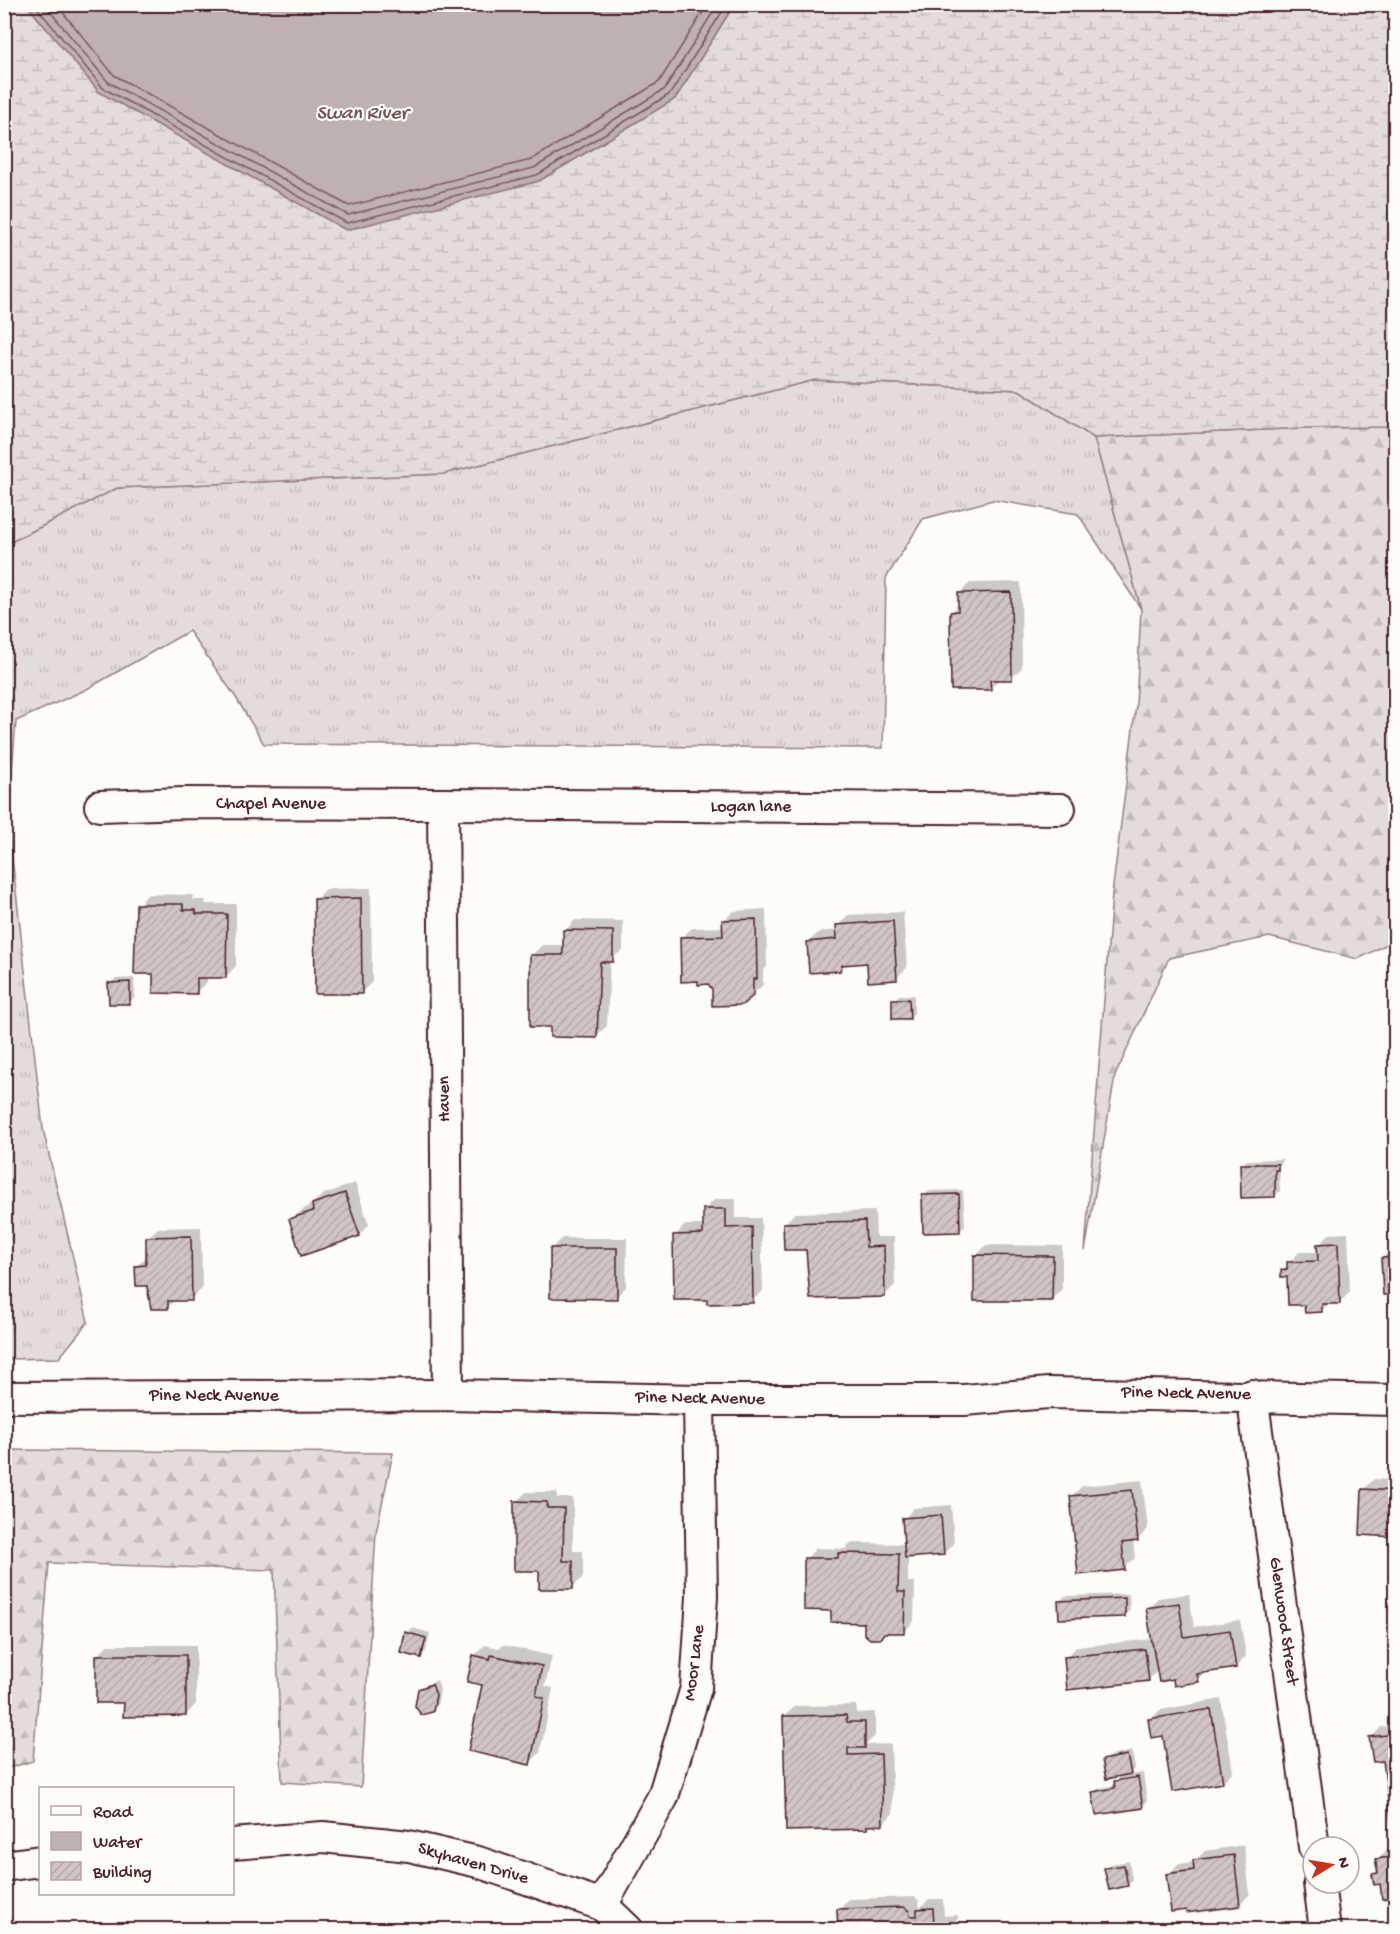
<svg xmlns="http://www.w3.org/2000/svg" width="1400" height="1934" font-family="'Gochi Hand',sans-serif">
<defs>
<pattern id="grass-tufts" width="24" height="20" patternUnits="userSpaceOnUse" patternTransform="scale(1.5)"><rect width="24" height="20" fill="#e3dcda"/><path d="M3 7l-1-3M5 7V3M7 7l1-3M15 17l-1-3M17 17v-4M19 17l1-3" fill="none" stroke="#c4bcbb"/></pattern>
<pattern id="forest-firs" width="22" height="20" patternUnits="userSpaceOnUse" patternTransform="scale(1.5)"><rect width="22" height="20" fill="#e3dcda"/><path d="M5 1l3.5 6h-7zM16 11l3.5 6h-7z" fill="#c4bcbb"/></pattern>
<pattern id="wetland-marsh" width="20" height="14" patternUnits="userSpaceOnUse" patternTransform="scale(1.5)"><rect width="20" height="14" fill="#e3dcda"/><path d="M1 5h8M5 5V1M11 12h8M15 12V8" fill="none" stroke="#c4bcbb"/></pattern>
<pattern id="building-hatch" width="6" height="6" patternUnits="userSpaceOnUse" patternTransform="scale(1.5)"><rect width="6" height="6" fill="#d0c5c4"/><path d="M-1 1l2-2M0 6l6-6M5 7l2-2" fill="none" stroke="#b4a9a9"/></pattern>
</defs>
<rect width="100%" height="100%" fill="#fdfcf7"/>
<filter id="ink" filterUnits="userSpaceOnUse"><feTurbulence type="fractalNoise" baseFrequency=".0167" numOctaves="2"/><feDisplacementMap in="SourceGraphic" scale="12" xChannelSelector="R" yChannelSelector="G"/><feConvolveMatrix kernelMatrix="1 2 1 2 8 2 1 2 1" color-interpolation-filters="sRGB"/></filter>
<g filter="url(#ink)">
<polygon fill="url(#grass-tufts)" stroke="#967e82" stroke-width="1.5" points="815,380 1019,390 1094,438 1141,609 1078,514 993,500 923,519 886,578 883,748 264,744 235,696 189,631 87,689 16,721 8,821 43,1129 88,1322 59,1358 5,1359 5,545 117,488 443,474"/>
<g fill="url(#forest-firs)" stroke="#967e82" stroke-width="1.5">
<polygon points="1395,427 1395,940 1358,959 1269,937 1169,958 1115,1076 1085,1251 1112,894 1136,705 1141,609 1094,438 1307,428"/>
<polygon points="5,1450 393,1453 376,1532 361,1787 282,1782 274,1570 49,1563 33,1761 5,1769"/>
</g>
<polygon fill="url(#wetland-marsh)" stroke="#967e82" stroke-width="1.5" points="5,5 27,5 99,92 346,230 539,181 675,99 734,5 1395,5 1395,427 1307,428 1094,438 1019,390 815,380 443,474 117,488 5,545"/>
<polygon fill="#c0b1b1" stroke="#91777b" stroke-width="1.5" points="27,5 734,5 675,99 539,181 346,230 99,92"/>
<g fill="#0003">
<polygon points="1021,582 1022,668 1011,678 1000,678 990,689 951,612 960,604 959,593 970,583"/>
<polygon points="371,888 372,982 362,992 316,900 326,889"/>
<polygon points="148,894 193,895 193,900 206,900 205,904 236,904 236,966 226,977 207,977 207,982 196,992 155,973 138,905"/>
<polygon points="766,909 767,967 763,971 763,985 752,995 713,988 681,938 692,928 724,927 723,921 734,911"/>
<polygon points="903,912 907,968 896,978 868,962 846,963 839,970 808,942 819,932 838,930 838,926 848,915"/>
<polygon points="575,920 623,921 623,950 610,960 607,1026 596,1036 552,1025 532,955 542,945 565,945 565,931"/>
<polygon points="134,978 135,997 130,1002 110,984 115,979"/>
<polygon points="899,995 914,995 914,1013 909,1018 894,1000"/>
<polygon points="1283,1159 1279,1167 1280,1191 1275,1196 1242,1165 1247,1160"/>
<polygon points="355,1183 369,1225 359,1235 291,1219 324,1194"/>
<polygon points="963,1190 965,1226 960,1231 924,1196 929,1191"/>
<polygon points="715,1199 736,1199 736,1218 761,1218 763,1291 752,1301 675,1236 685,1225 705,1225 704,1210"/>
<polygon points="875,1211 876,1237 894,1237 895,1285 885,1295 784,1224 795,1213"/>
<polygon points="201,1227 202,1289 191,1299 175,1300 168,1307 149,1300 149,1285 137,1266 147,1256 147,1238 158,1228"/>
<polygon points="1348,1233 1350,1292 1340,1302 1330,1302 1321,1311 1305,1303 1283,1270 1299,1252 1319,1252 1319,1245 1329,1234"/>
<polygon points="562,1238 627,1238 626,1287 616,1297 552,1248"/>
<polygon points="986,1245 1062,1246 1062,1289 1051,1300 976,1256"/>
<polygon points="1393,1248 1396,1248 1396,1293 1383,1258"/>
<polygon points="1374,1479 1396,1480 1396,1535 1364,1489"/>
<polygon points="1142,1480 1148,1529 1137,1540 1133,1540 1135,1558 1124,1568 1071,1497 1082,1486"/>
<polygon points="526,1492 557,1492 557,1498 573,1498 573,1551 583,1551 583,1577 572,1588 540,1569 516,1502"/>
<polygon points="951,1505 954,1544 943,1554 908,1557 908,1582 915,1582 914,1621 904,1632 833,1609 806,1559 816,1548 845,1549 850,1543 906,1544 904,1519 914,1508"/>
<polygon points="1129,1594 1130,1610 1125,1615 1060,1601 1065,1596"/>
<polygon points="1189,1594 1194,1627 1240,1620 1246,1656 1236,1667 1207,1671 1198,1680 1174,1678 1158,1670 1148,1680 1066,1658 1076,1647 1153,1639 1148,1609 1158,1598"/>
<polygon points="412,1628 430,1633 426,1651 421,1656 407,1633"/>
<polygon points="107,1645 196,1645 196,1704 186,1715 125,1702 97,1656"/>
<polygon points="485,1645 499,1648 503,1645 552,1656 545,1686 553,1688 540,1753 529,1763 484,1684 474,1656"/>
<polygon points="437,1680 440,1690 437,1706 432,1711 419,1690 425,1685"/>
<polygon points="1221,1699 1233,1771 1223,1782 1150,1720 1160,1710"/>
<polygon points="856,1705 857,1713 875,1712 875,1736 866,1745 891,1744 893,1813 883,1824 869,1824 866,1827 784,1717 795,1706"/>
<polygon points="1396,1725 1396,1833 1384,1759 1371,1738 1381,1727"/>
<polygon points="1132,1751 1135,1768 1128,1775 1143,1773 1147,1801 1143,1806 1094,1792 1099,1788 1116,1785 1116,1781 1123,1774 1104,1760 1109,1756"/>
<polygon points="1244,1845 1250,1894 1239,1905 1187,1908 1168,1875 1178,1864 1194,1862 1205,1851"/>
<polygon points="1396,1848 1396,1895 1374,1874 1378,1870 1377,1860 1387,1849"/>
<polygon points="1129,1861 1132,1880 1127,1885 1106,1869 1111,1864"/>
<polygon points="915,1897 919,1901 920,1908 929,1899 943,1899 944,1916 958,1915 958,1918 948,1930 839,1910 849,1899"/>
</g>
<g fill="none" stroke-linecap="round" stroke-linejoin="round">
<g stroke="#795961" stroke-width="1.5">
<polyline points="34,4 103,88 347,223 537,175 670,94 727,4"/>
<polyline points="44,4 108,82 348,215 534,168 665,89 718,4"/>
<polyline points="56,4 114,75 349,206 531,160 659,82 708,4"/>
</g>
</g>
<g fill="url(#building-hatch)" stroke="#4a1f2b" stroke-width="1.5">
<polygon points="1011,592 1012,680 990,680 991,690 951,690 950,612 958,611 958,593"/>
<polygon points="361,898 362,994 315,994 314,899"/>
<polygon points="136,904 183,904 183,910 196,910 196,914 227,914 226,978 197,978 197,994 153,993 153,974 134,974"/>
<polygon points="756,919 757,979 753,979 753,996 742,1005 712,1006 712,989 708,984 698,985 698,981 681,982 680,937 723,936 722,920"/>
<polygon points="893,921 897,980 868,982 867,963 842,965 840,971 809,973 807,942 837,939 836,925"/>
<polygon points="563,930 613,931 613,962 600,962 597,1038 550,1037 550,1027 530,1027 530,955 563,955"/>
<polygon points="130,982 130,1004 109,1004 108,983"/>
<polygon points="892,999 909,999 910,1019 892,1019"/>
<polygon points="1240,1164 1278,1164 1278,1170 1275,1170 1275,1197 1241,1198"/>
<polygon points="345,1193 360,1236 301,1256 289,1219 313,1211 312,1204"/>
<polygon points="959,1194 960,1232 923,1233 922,1195"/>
<polygon points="703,1209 726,1209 726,1228 752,1227 753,1303 707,1304 707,1300 674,1300 673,1235 703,1234"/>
<polygon points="865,1221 866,1247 884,1246 885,1297 810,1299 806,1250 784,1250 783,1223"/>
<polygon points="191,1236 192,1301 168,1301 168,1309 151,1309 147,1286 136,1286 135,1266 146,1265 146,1237"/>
<polygon points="1338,1243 1340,1304 1322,1304 1322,1312 1305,1313 1304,1305 1288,1305 1287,1277 1281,1277 1281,1270 1287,1269 1287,1262 1318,1261 1317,1244"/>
<polygon points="550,1248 617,1248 617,1299 550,1298"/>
<polygon points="974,1255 1053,1256 1052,1301 974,1301"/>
<polygon points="1396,1257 1396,1295 1383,1295 1381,1258"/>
<polygon points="1362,1489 1396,1491 1396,1537 1360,1535"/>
<polygon points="1132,1490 1138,1541 1122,1543 1125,1570 1078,1575 1070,1496"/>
<polygon points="514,1501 547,1502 547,1508 564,1508 563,1561 573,1561 573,1589 539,1589 539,1571 514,1571"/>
<polygon points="941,1515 944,1555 905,1558 902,1518"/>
<polygon points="838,1553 899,1554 898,1592 905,1592 904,1633 884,1633 880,1639 870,1639 864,1634 864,1623 831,1622 831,1611 804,1610 804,1558 838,1558"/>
<polygon points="1125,1598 1125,1617 1059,1619 1058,1601"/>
<polygon points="1179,1603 1184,1637 1230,1630 1236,1668 1197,1674 1199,1682 1174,1686 1173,1679 1159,1682 1146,1608"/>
<polygon points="405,1632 426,1638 421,1658 401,1653"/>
<polygon points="1145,1649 1149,1681 1067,1690 1064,1657"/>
<polygon points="96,1655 186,1655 186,1716 123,1717 124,1703 96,1703"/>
<polygon points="473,1655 490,1659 491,1655 542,1666 536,1696 544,1698 530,1765 468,1751 482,1685 467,1682"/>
<polygon points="432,1684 436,1695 433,1712 421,1715 415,1706 418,1689"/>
<polygon points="1211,1709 1223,1783 1172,1792 1163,1736 1151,1738 1148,1719"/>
<polygon points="846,1715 847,1722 865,1722 865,1748 848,1748 848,1755 881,1754 883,1825 867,1826 867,1829 786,1831 783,1716"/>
<polygon points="1396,1734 1396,1834 1393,1834 1383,1761 1373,1762 1369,1737"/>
<polygon points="1127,1755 1131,1774 1106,1779 1102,1760"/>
<polygon points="1138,1777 1143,1808 1096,1815 1092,1792 1115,1788 1114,1781"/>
<polygon points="1396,1852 1396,1897 1382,1899 1380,1884 1374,1885 1372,1874 1378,1873 1375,1859 1391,1857 1390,1853"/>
<polygon points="1234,1855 1240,1906 1186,1913 1186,1910 1171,1912 1166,1874 1194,1870 1193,1860"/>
<polygon points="1124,1865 1128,1886 1109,1890 1104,1868"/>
<polygon points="904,1907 909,1911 910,1916 917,1916 917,1909 933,1908 934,1926 948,1925 948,1930 838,1930 837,1909"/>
</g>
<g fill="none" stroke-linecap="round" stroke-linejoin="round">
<defs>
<g id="minor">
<polyline points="443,804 448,1395"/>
<polyline points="100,806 184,803 443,804 1060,809"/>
<polyline points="1252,1395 1314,1847"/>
<polyline points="4,1397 448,1395 699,1400 964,1400 1049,1393 1396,1400"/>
<polyline points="232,1844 323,1837 409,1846 478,1862 602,1905 628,1930"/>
<polyline points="4,1866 40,1861"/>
<polyline points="1319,1883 1325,1930"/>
<polyline points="602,1905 663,1797 696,1688 702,1597 699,1400"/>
</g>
</defs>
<use href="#minor" stroke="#4a1f2b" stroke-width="34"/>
<use href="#minor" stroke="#fdfcf7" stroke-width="30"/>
</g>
</g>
<g text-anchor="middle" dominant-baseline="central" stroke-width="4.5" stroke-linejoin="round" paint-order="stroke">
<g font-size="18" fill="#4a1f2b" stroke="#fdfcf7">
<text x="271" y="804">Chapel Avenue</text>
<text x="751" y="807">Logan lane</text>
<text transform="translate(445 1099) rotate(-91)">Haven</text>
<text transform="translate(1186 1394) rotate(1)">Pine Neck Avenue</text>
<text x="214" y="1396">Pine Neck Avenue</text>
<text transform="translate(700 1399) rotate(1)">Pine Neck Avenue</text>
<text transform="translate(1283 1621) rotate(82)">Glenwood Street</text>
<text transform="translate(695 1663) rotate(-83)">Moor Lane</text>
<text transform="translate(473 1864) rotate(16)">Skyhaven Drive</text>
</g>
<g font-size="20" font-style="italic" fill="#73525a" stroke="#fdfcf7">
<text x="362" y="114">Swan River</text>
</g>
</g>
<rect width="1400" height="1934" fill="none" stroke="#fdfcf7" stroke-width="24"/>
<rect x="12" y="12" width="1376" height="1910" fill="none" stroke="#4a1f2b" stroke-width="2" filter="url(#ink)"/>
<rect x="39" y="1787" width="195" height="108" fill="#fdfcf7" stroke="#b5a4a5" stroke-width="1.5"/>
<rect x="51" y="1806" width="30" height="9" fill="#fdfcf7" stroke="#b5a4a5" stroke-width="1.5"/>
<text x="93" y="1817" font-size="18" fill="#4a1f2b">Road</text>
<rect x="51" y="1832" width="30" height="18" fill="#c0b1b1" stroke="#b5a4a5" stroke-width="1.5"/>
<text x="93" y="1847" font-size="18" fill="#4a1f2b">Water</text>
<rect x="51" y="1862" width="30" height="18" fill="url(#building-hatch)" stroke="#b5a4a5" stroke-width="1.5"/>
<text x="93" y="1877" font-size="18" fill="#4a1f2b">Building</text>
<g transform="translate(1331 1865) rotate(79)"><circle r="28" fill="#fdfcf7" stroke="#b5a4a5" stroke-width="1.5"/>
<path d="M0-4.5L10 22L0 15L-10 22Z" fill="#c8321e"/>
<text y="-9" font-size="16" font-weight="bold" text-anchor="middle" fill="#4a1f2b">N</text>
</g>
</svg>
